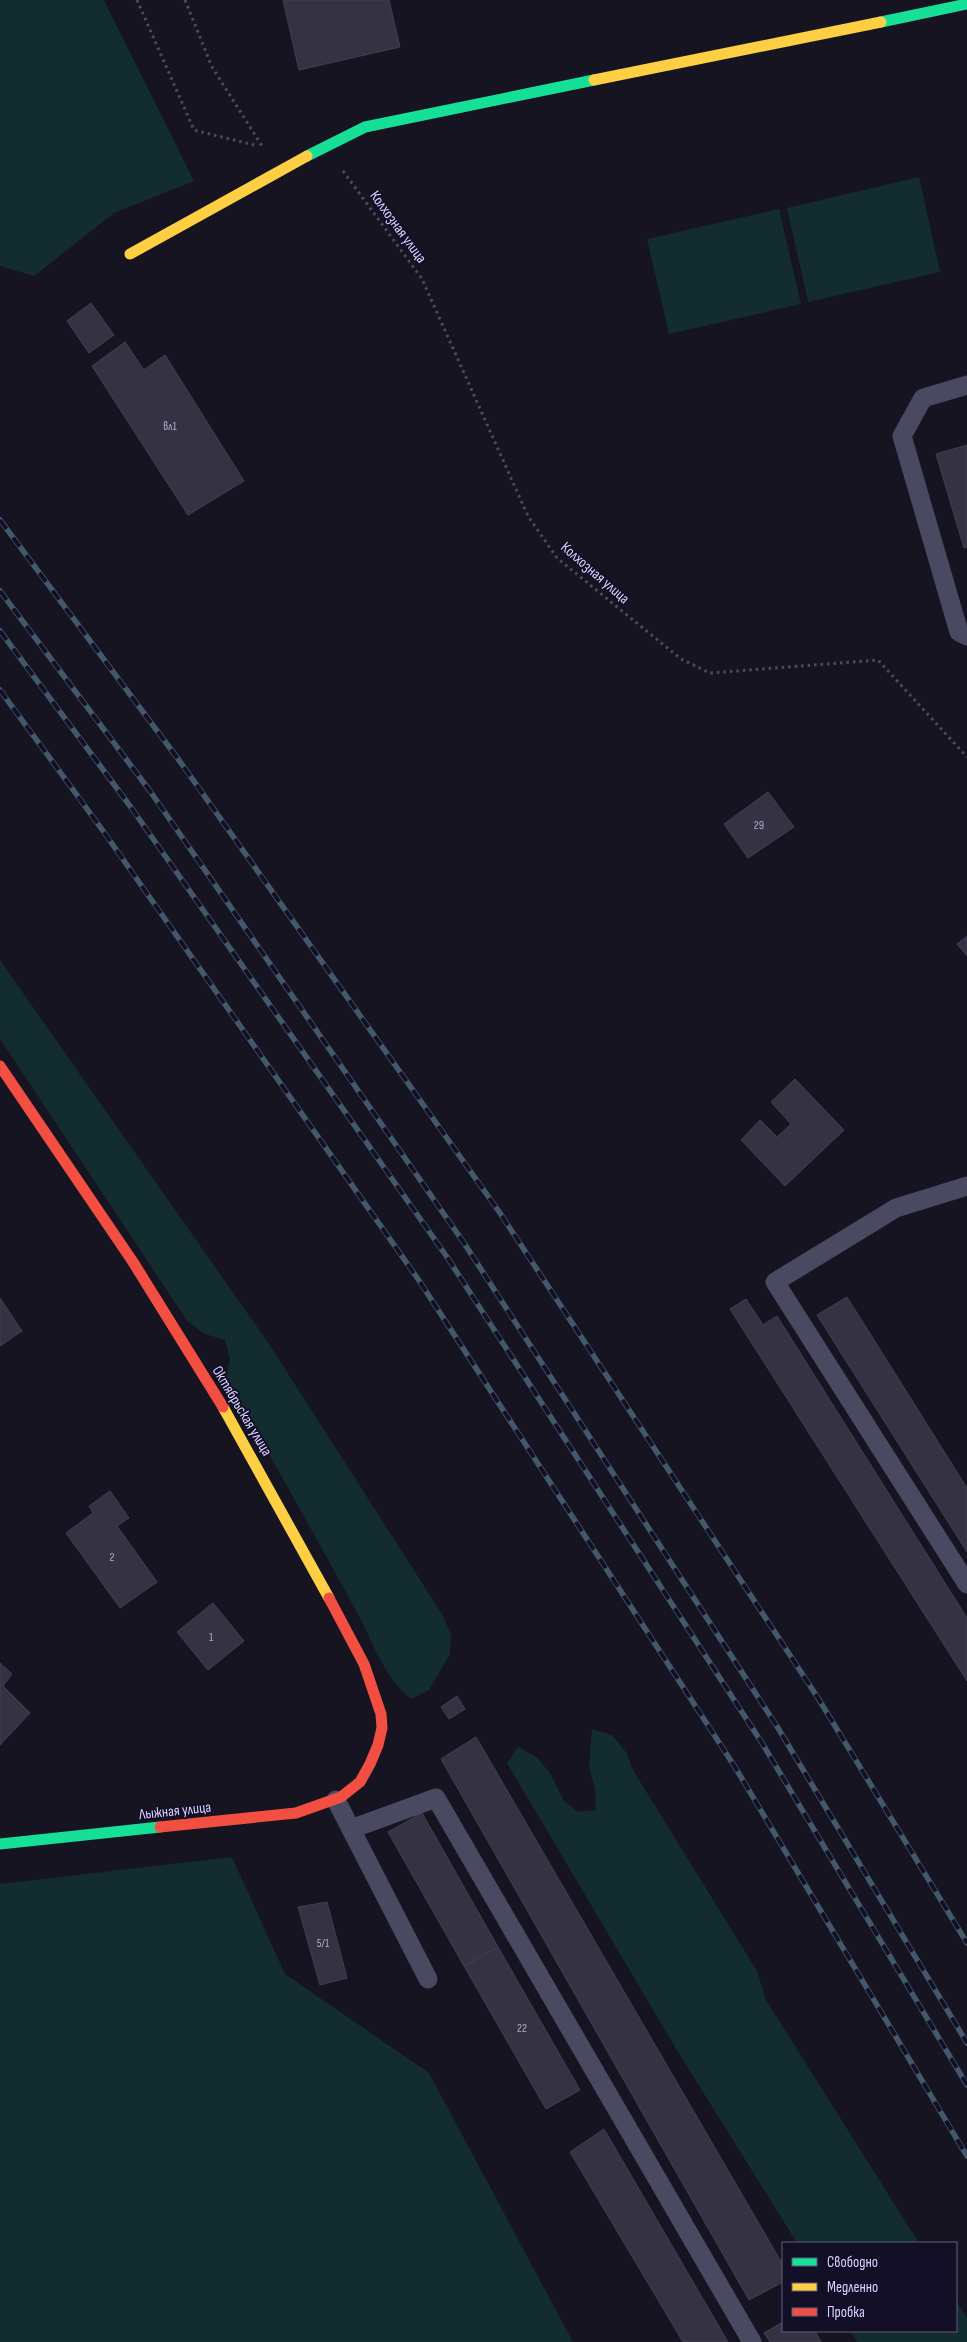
<svg xmlns="http://www.w3.org/2000/svg" width="967" height="2342" font-family="'Sofia Sans Condensed',sans-serif">
<rect width="100%" height="100%" fill="#161421"/>
<g fill="#132c2d">
<polygon points="0,0 104,0 194,181 114,213 34,276 0,266"/>
<polygon points="919,177 940,272 808,302 787,208"/>
<polygon points="779,209 801,304 669,334 647,239"/>
<path d="M0,960L269,1344L442,1614L451,1634L450,1654L429,1690L411,1699C381,1674 373,1640 354,1607C312,1530 269,1454 226,1378L230,1359L225,1340L205,1334L188,1322L0,1039Z"/>
<polygon points="592,1729 612,1735 626,1752 633,1770 757,1971 766,2000 919,2243 797,2243 678,2052 507,1763 518,1747 537,1757 550,1773 564,1801 578,1812 596,1810 595,1788 589,1768"/>
<polygon points="232,1857 285,1974 429,2073 573,2342 0,2342 0,1884"/>
<polygon points="956,2301 967,2318 967,2342 857,2342 850,2331 956,2331"/>
</g>
<g fill="#343243" stroke="#433f54">
<polygon points="283,0 389,0 400,47 299,70"/>
<polygon points="91,303 114,335 89,353 67,321"/>
<polygon points="125,342 144,370 165,355 244,481 188,515 92,366"/>
<polygon points="967,445 967,547 964,548 936,454"/>
<polygon points="768,792 794,827 748,858 724,824"/>
<polygon points="967,936 967,956 957,944"/>
<polygon points="795,1079 844,1130 785,1186 741,1140 760,1120 777,1137 791,1124 771,1102"/>
<polygon points="847,1297 967,1488 967,1552 817,1315"/>
<polygon points="0,1298 22,1331 0,1346"/>
<polygon points="746,1299 763,1325 777,1316 967,1618 967,1681 730,1309"/>
<polygon points="110,1491 129,1518 117,1526 157,1582 120,1608 66,1533 93,1513 89,1506"/>
<polygon points="213,1603 244,1641 208,1670 177,1632"/>
<polygon points="0,1663 12,1674 3,1686 30,1713 0,1745"/>
<polygon points="457,1696 465,1709 449,1719 441,1707"/>
<polygon points="476,1737 783,2265 783,2282 749,2300 441,1759"/>
<polygon points="422,1813 498,1947 464,1966 388,1832"/>
<polygon points="327,1902 347,1978 320,1985 298,1907"/>
<polygon points="498,1947 580,2090 546,2109 464,1966"/>
<polygon points="604,2129 728,2342 683,2342 570,2152"/>
<polygon points="783,2322 783,2331 815,2331 821,2342 770,2342 764,2333"/>
</g>
<g fill="none" stroke-linecap="round" stroke-linejoin="round">
<g stroke="#44505f" stroke-width="3" stroke-dasharray="2.5 4" stroke-linecap="butt">
<polyline points="137,0 194,130 258,146"/>
<polyline points="185,0 212,67 262,146"/>
<polyline points="343,171 422,279 528,516 557,558 681,659 710,673 878,660 967,757"/>
</g>
<g stroke="#4a4962" stroke-width="19">
<polyline points="967,385 923,398 902,436 959,632 967,636"/>
<polyline points="967,1186 896,1208 775,1282 967,1584"/>
<polyline points="336,1800 428,1979"/>
<polyline points="351,1829 436,1798 752,2342"/>
</g>
<g stroke="#16e098" stroke-width="11">
<polyline points="881,22 967,4"/>
<polyline points="307,156 365,127 594,80"/>
<polyline points="0,1844 160,1827"/>
</g>
<g stroke="#ffcf43" stroke-width="11">
<polyline points="594,80 881,22"/>
<polyline points="130,254 307,156"/>
<polyline points="223,1407 329,1598"/>
</g>
<g stroke="#f24e42" stroke-width="11">
<polyline points="0,1066 133,1262 223,1407"/>
<polyline points="160,1827 296,1813 341,1797 360,1782 370,1764 378,1745 382,1728 381,1714 364,1664 329,1598"/>
</g>
<defs>
<g id="rail">
<polyline points="0,520 181,763 500,1213 818,1698 967,1943"/>
<polyline points="0,591 150,791 464,1243 778,1728 967,2043"/>
<polyline points="0,631 130,806 447,1257 762,1743 967,2085"/>
<polyline points="0,690 101,828 418,1279 735,1767 967,2156"/>
</g>
</defs>
<use href="#rail" stroke="#43596b" stroke-width="5.5"/>
<use href="#rail" stroke="#130f26" stroke-width="4" stroke-dasharray="11" stroke-linecap="butt"/>
</g>
<g text-anchor="middle" dominant-baseline="central" stroke-width="4" stroke-linejoin="round" paint-order="stroke">
<g font-size="12" fill="#b0acd0">
<text x="170" y="426">вл1</text>
<text x="759" y="825">29</text>
<text x="112" y="1557">2</text>
<text x="211" y="1637">1</text>
<text x="323" y="1943">5/1</text>
<text x="522" y="2028">22</text>
</g>
<g font-size="15" fill="#d9d4ff" stroke="#130f26">
<text transform="translate(398 227) rotate(54)">Колхозная улица</text>
<text transform="translate(595 573) rotate(41)">Колхозная улица</text>
<text transform="translate(242 1411) rotate(59)">Октябрьская улица</text>
<text transform="translate(175 1811) rotate(-6)">Лыжная улица</text>
</g>
</g>
<rect x="782" y="2242" width="175" height="90" fill="#130f26" stroke="#625e7d"/>
<rect x="792" y="2258" width="25" height="8" fill="#16e098" stroke="#625e7d"/>
<text x="827" y="2267" font-size="15" fill="#d9d4ff">Свободно</text>
<rect x="792" y="2283" width="25" height="8" fill="#ffcf43" stroke="#625e7d"/>
<text x="827" y="2292" font-size="15" fill="#d9d4ff">Медленно</text>
<rect x="792" y="2308" width="25" height="8" fill="#f24e42" stroke="#625e7d"/>
<text x="827" y="2317" font-size="15" fill="#d9d4ff">Пробка</text>
</svg>
